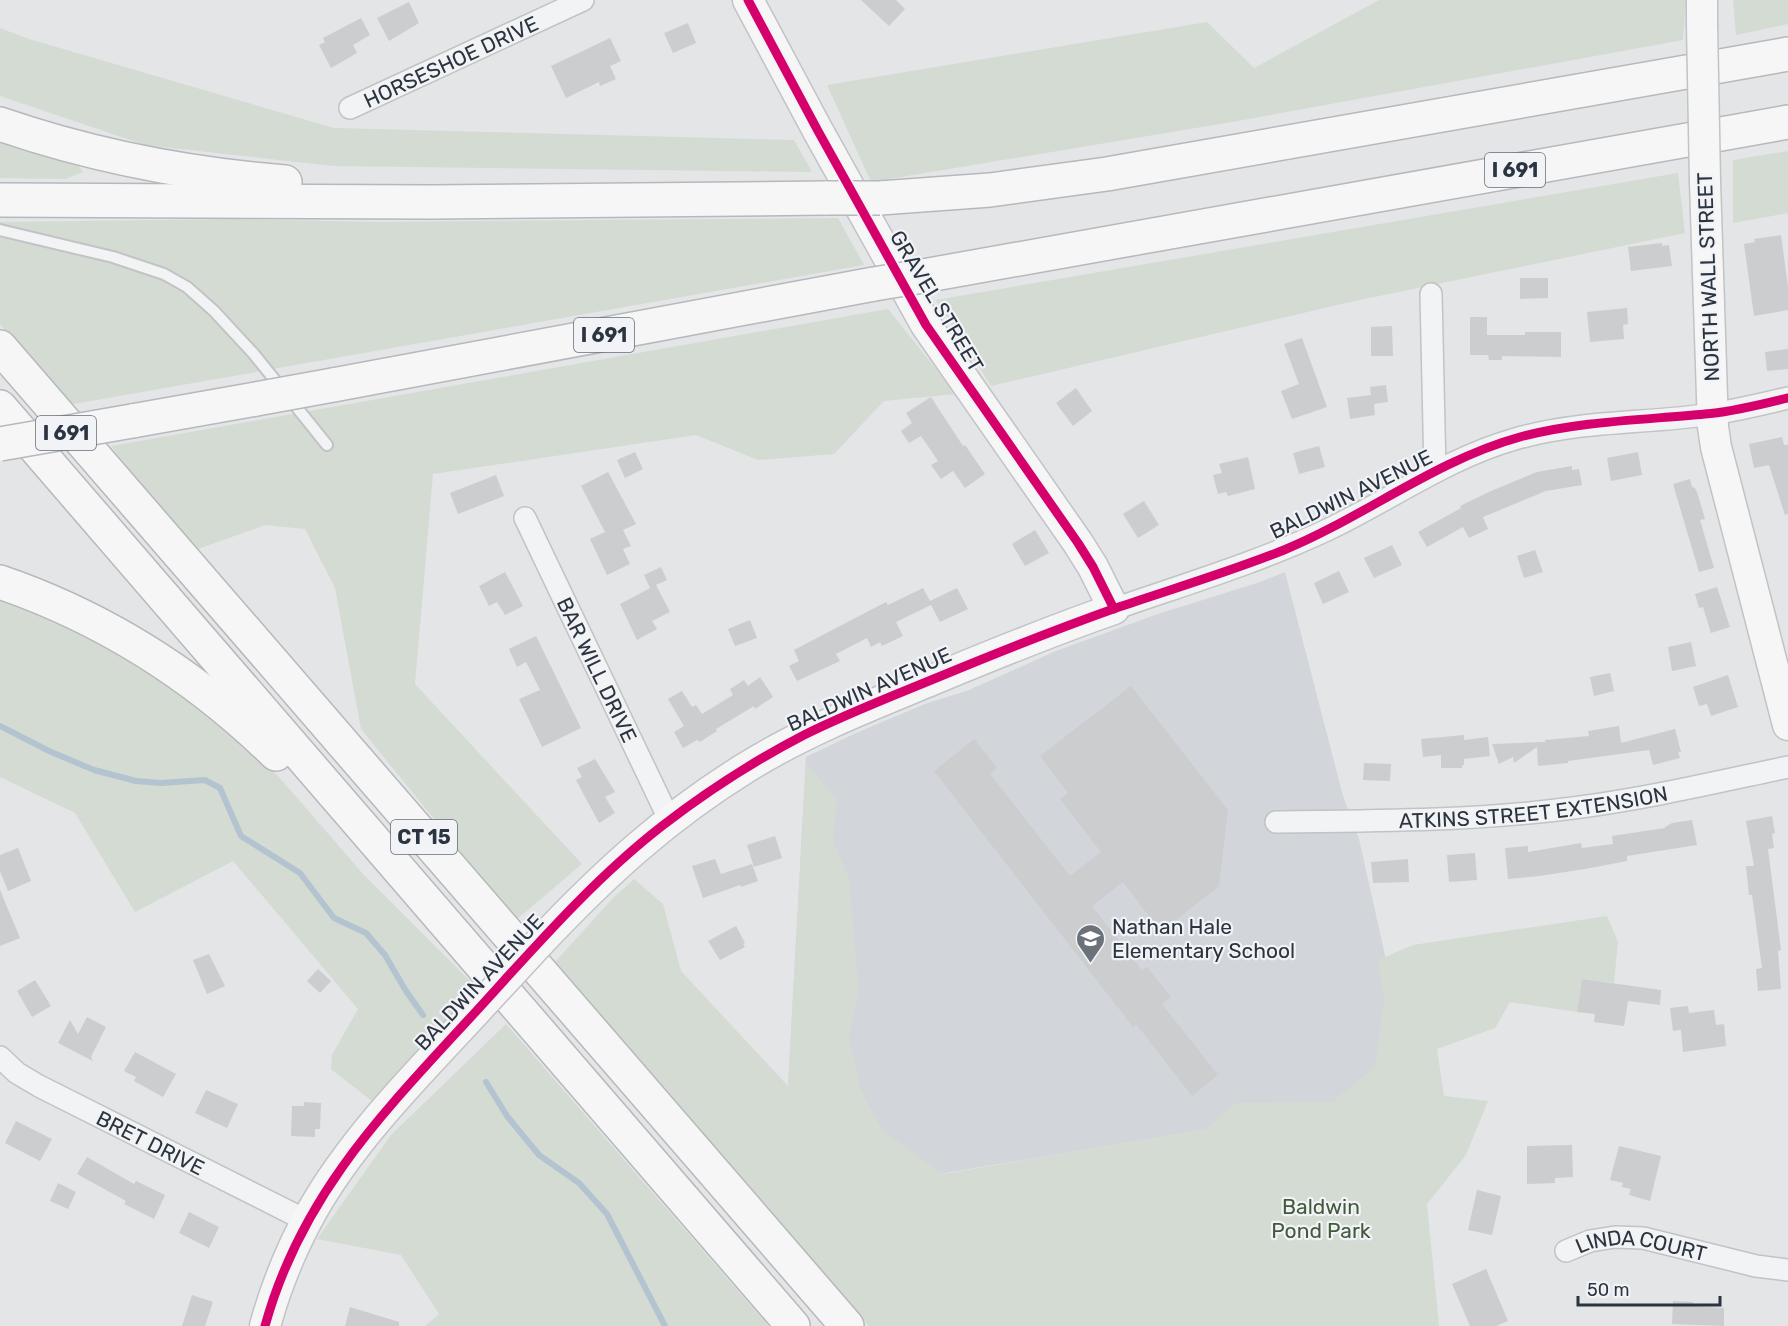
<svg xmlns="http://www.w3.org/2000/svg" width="1788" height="1326" font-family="Rubik,sans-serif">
<rect width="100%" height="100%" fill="#e3e5e7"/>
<polygon fill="#d2d5da" points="1285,572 1343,796 1359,839 1416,1094 874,1185 788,1086 806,757 856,733 925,704 969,690 1056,651 1155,615 1260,582"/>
<g fill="#d4dbd3">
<polygon points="1379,0 1686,0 1683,40 1232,122 871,182 827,85 1207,22 1254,68"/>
<polygon points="1733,0 1788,0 1788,24 1736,35"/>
<polygon points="0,28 29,39 334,128 794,140 812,172 333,166 145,145 0,96"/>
<polygon points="0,134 75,161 83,172 65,179 0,178"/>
<polygon points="1788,151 1788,213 1733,223 1733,160"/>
<polygon points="1678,173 1685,233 1350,302 991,386 936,300"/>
<polygon points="838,218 864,265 68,405 0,324 0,222 232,219 377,222"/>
<polygon points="888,309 956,394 884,401 834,454 758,460 696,435 433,474 415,684 582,864 516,920 361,729 335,588 305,529 265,525 190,552 111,446"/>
<polygon points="0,600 94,635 191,698 278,776 364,875 477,988 377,1105 331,1069 332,1055 358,1009 233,861 135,912 75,813 0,777"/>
<polygon points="806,763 837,800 833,839 849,879 859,992 849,1037 860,1088 883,1131 943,1174 1206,1129 1236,1103 1332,1102 1375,1067 1384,1000 1378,960 1413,945 1607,916 1618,942 1614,983 1582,979 1577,1012 1510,1002 1495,1028 1437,1049 1444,1096 1488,1101 1466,1155 1427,1204 1439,1326 869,1326 555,962 613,898 634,879 663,904 681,971 788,1086"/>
<polygon points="506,1024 765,1322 768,1326 425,1326 439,1314 401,1255 317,1239 391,1135"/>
</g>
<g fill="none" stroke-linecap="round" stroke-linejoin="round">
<g stroke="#b3c3d0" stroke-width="6">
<polyline points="0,726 49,751 94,770 136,781 161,783 205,780 220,788 241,836 300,873 334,918 366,933 385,955 406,991 423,1015"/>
<polyline points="486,1082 507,1116 539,1155 579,1183 607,1214 665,1326"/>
</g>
</g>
<g fill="#cbcdcf">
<polygon points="861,0 896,0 905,9 889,26"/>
<polygon points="409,2 419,23 389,41 377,18"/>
<polygon points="361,18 370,35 353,45 357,53 331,68 319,45 325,42 323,38"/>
<polygon points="688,23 696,43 673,53 664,33"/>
<polygon points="610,38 621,61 610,66 616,79 600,86 599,82 566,98 551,66"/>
<polygon points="1781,235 1788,287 1788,310 1754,316 1744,244 1755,242 1754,239"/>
<polygon points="1662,243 1662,246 1669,245 1672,266 1631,271 1628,247"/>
<polygon points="1520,278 1548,278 1548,298 1520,299"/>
<polygon points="1627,308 1628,324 1623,325 1624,339 1590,342 1587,312"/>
<polygon points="1470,317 1487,317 1487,335 1525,335 1525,332 1561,332 1561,357 1502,356 1502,360 1489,360 1488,355 1470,355"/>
<polygon points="1392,326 1393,356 1371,356 1371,327"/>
<polygon points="1302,338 1327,407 1292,419 1281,391 1299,384 1284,344"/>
<polygon points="1788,349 1788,369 1767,371 1765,352"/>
<polygon points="1386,385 1388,402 1374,404 1375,415 1350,419 1347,398 1371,395 1370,387"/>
<polygon points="1076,388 1092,411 1073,426 1056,403"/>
<polygon points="931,397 963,446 965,445 985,474 965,488 953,471 941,479 931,465 938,461 921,436 909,443 901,431 912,423 906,413"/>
<polygon points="1782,437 1784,445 1788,445 1788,514 1785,515 1769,465 1754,468 1749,444"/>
<polygon points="1319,446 1325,467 1299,474 1293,453"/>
<polygon points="635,452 643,469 625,478 617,460"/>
<polygon points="1638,452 1642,475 1611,481 1607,458"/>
<polygon points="1248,457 1255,489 1228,496 1226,492 1218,494 1213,475 1222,473 1219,464"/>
<polygon points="1572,466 1572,470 1579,469 1582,485 1546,491 1483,517 1488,529 1469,538 1463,527 1427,547 1418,532 1461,508 1460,506 1491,491 1537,472"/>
<polygon points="608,472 636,524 623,530 631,546 623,549 630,564 607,575 590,539 605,532 581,486"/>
<polygon points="496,475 504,496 458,514 450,493"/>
<polygon points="1690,479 1692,487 1695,488 1698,495 1705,519 1700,520 1714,568 1699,572 1673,484"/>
<polygon points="1144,501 1159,525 1138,538 1123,514"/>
<polygon points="1035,530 1049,553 1025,566 1012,544"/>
<polygon points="1392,545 1402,565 1374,578 1364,558"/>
<polygon points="1535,550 1543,572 1524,578 1517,556"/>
<polygon points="661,567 667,580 656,585 670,612 652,621 657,629 637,640 620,604 654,586 650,588 644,575"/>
<polygon points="1339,571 1349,592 1323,604 1314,583"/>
<polygon points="505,572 523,606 505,615 497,602 489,606 479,586"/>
<polygon points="1717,587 1730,627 1711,633 1703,607 1699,608 1695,594"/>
<polygon points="923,588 930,601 957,588 968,609 940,622 931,605 896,622 903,636 882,646 880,642 871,647 867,638 836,654 840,661 797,681 789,666 799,661 794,650 886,602 888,605"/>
<polygon points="750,620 757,638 735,646 728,629"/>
<polygon points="536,636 581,728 542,747 519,699 540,690 526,662 517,667 509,649"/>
<polygon points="1691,642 1696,666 1672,671 1668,647"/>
<polygon points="1610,673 1614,691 1594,696 1590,677"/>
<polygon points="1728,675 1738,707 1711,716 1707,704 1699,706 1693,687"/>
<polygon points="760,677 773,697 755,709 754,706 716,729 717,731 700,742 697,740 683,748 674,732 684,726 668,699 682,691 692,707 696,705 702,714 733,695 730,689 744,680 748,686"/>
<polygon points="1131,686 1228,810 1219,886 1161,932 1123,882 1092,906 1142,970 1147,967 1171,997 1162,1004 1218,1075 1192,1096 1136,1024 1133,1027 934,771 974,739 997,768 990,774 1070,876 1101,852 1060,799 1068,793 1040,756"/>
<polygon points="1619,726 1621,743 1675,729 1681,752 1678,752 1680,758 1653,765 1649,750 1568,761 1568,763 1538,766 1537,747 1514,763 1513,757 1499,764 1492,744 1545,742 1545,740 1589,736 1588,731"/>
<polygon points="1464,735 1464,740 1488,737 1490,756 1464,759 1464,765 1462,765 1462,768 1441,768 1441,755 1423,757 1421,739"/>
<polygon points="595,759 615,792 605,797 615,813 599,823 576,780 582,777 577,768"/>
<polygon points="1364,763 1391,764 1390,781 1363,780"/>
<polygon points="1772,816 1775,833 1772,834 1774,848 1768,849 1781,950 1778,951 1781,989 1758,991 1756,969 1762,968 1752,895 1749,895 1746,866 1754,866 1746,821"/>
<polygon points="1692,820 1697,845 1627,856 1627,861 1585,869 1539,876 1508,879 1505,848 1528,846 1528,852 1581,843 1582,848 1613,844 1612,836 1665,828 1665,827 1672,823"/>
<polygon points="775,836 782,858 754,867 747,845"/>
<polygon points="18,848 31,881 8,891 0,871 0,855"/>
<polygon points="1475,853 1477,880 1449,882 1447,855"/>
<polygon points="715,859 721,874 752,864 758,881 741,887 740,885 703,898 692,866"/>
<polygon points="1408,859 1409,882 1373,883 1371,862"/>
<polygon points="0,890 20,938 0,946"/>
<polygon points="736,926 745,943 743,944 745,947 720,960 708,941"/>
<polygon points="209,954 225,986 207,994 193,960"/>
<polygon points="318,969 331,981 320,993 307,981"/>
<polygon points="1582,979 1661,990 1660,1005 1628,1001 1624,1026 1594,1022 1595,1014 1577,1012"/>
<polygon points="35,980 51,1006 32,1017 17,991"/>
<polygon points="1688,1006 1689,1013 1714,1010 1716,1025 1724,1024 1726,1046 1683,1052 1681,1030 1673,1031 1670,1008"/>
<polygon points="87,1017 106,1027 91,1057 93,1061 58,1043 70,1020 78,1034"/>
<polygon points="135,1052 176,1074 163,1097 134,1081 136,1077 124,1071"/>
<polygon points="206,1090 238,1104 227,1128 195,1113"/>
<polygon points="304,1102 321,1103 320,1129 315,1129 315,1137 291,1136 292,1106 304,1106"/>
<polygon points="16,1121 52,1139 40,1161 5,1143"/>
<polygon points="1572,1145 1573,1177 1555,1178 1555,1183 1527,1184 1527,1146"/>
<polygon points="1619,1146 1661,1156 1650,1201 1629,1195 1631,1189 1622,1187 1623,1183 1610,1180"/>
<polygon points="87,1157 134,1184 136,1181 165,1195 154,1219 124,1204 126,1201 77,1174"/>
<polygon points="58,1183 76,1192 68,1209 50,1201"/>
<polygon points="1477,1190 1501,1196 1492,1235 1468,1230"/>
<polygon points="189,1212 219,1227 209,1248 179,1233"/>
<polygon points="1486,1269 1508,1321 1496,1326 1470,1326 1452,1284"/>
<polygon points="192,1295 213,1302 205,1326 182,1326"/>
<polygon points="1673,1301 1693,1302 1693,1306 1724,1308 1724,1326 1672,1324"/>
<polygon points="350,1307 399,1322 399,1326 345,1326"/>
</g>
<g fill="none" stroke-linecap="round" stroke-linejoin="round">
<defs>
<polyline id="lane" points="0,230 113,257 164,274 187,287 214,311 253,353 327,445"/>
<g id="street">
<path id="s1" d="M350,108L583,0"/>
<polyline points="1431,294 1435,472"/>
<path id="s2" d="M525,518L670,821"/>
<path d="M1114,609C1186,584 1259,562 1327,530C1390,500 1448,458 1515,439C1580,420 1646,424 1712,414C1738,410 1763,404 1788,398"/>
<path id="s3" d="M1276,822C1375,821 1475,821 1573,808C1645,799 1717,782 1788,767"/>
<path id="s4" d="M0,1057L17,1073L39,1086L307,1221"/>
<path id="s5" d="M1566,1251L1590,1241L1615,1237L1643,1238L1756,1266L1788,1270"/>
</g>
<g id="secondary">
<polyline points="1702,0 1702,24"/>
<polyline points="1705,182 1713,427 1716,447 1788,725"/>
<path d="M539,943C604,874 666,817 747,767C805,731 869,706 932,680C992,655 1053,630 1114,609L1093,567L1078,543L926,325L818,131L748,0"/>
<path d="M265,1326C276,1286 292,1247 312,1211C356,1133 427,1065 487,999"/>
</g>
<g id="highway">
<path d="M0,124C93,156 187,174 285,182"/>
<polyline points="880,198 990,190 1107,174 1788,54"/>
<polyline points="0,200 432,202 827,198"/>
<polyline points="923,276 1788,122"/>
<polyline points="0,347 847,1326"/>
<polyline points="333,385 874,284"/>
<polyline points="0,407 793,1326"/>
<polyline points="132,421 256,399"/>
<path d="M0,582C105,618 197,677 276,754"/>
</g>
</defs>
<use href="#lane" stroke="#c1c3c5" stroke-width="14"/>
<use href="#street" stroke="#c1c3c5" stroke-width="24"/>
<use href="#secondary" stroke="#c1c3c5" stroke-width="33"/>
<use href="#highway" stroke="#b6b8bc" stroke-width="36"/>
<use href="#lane" stroke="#f2f3f4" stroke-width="10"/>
<use href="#street" stroke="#f2f3f4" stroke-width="21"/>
<use href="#secondary" stroke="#f6f6f6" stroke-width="30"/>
<use href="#highway" stroke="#f6f6f6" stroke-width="33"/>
<defs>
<g id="secondary-bridge">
<polyline points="1702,24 1705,182"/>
<polyline points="487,999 539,943"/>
</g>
<g id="highway-bridge">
<polyline points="827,198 880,198"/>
<polyline points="874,284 923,276"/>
<polyline points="256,399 333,385"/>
<polyline points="0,444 132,421"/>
</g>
</defs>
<use href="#secondary-bridge" stroke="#c1c3c5" stroke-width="33" stroke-linecap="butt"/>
<use href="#highway-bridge" stroke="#b6b8bc" stroke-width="36" stroke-linecap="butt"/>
<use href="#secondary-bridge" stroke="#f6f6f6" stroke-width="30"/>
<use href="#highway-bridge" stroke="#f6f6f6" stroke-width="33"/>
<defs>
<g id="cycleway">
<polyline points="748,0 818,131 926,325 1078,543 1093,567 1114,609"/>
<path d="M265,1326C299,1203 373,1123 457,1032C523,961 586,885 662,826C706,792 754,761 804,735C848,713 895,695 941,676C999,652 1057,629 1116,608C1172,589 1229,572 1284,550C1364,517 1436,460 1520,437C1580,421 1643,420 1705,414C1733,412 1761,404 1788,398"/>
</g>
</defs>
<use href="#cycleway" stroke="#f1f3f6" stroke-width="13"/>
<use href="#cycleway" stroke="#d6006c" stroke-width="9"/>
</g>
<defs>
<symbol id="school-pin" viewBox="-11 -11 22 30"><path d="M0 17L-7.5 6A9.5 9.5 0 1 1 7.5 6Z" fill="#6b727a" stroke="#f1f3f6"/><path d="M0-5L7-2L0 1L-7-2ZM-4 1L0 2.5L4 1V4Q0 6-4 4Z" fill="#fff"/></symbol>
</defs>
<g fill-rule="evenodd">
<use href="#school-pin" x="1074" y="922" width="33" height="45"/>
</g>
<g text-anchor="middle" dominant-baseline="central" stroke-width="4.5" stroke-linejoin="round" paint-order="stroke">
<g fill="#f1f3f6" stroke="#666d77" stroke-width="1.5">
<rect x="1485" y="153" width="60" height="34" rx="4.5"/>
<rect x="574" y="318" width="60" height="34" rx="4.5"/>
<rect x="36" y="416" width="60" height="34" rx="4.5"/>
<rect x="391" y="820" width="66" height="34" rx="4.5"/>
</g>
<g font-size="20" font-weight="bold" fill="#2b3440">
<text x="1515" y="170">I 691</text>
<text x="604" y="335">I 691</text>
<text x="66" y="433">I 691</text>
<text x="424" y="837">CT 15</text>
</g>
<g font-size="21" fill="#2b3440" stroke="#f1f3f6">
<text stroke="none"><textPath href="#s1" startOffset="111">HORSESHOE DRIVE</textPath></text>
<text transform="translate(1708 277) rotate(-92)">NORTH WALL STREET</text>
<text transform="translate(937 301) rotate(59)">GRAVEL STREET</text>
<text transform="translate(1351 494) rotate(-26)">BALDWIN AVENUE</text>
<text stroke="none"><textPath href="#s2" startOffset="168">BAR WILL DRIVE</textPath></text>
<text transform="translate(869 689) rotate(-24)">BALDWIN AVENUE</text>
<text stroke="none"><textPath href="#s3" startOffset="258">ATKINS STREET EXTENSION</textPath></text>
<text transform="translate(479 982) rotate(-47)">BALDWIN AVENUE</text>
<text stroke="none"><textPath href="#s4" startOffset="174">BRET DRIVE</textPath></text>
<text stroke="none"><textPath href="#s5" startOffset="78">LINDA COURT</textPath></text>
</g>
<g font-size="21" fill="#2b3440" stroke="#f1f3f6" text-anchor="start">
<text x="1112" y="926">Nathan Hale<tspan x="1112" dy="24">Elementary School</tspan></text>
</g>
<g font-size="21" fill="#415a39" stroke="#f1f3f6">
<text x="1321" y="1206">Baldwin<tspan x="1321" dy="24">Pond Park</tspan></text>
</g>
</g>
<path d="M1578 1296v9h142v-9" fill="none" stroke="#2b3440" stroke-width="3"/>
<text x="1587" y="1296" font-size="18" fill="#2b3440" stroke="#f1f3f6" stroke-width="4.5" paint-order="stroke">50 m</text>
</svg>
